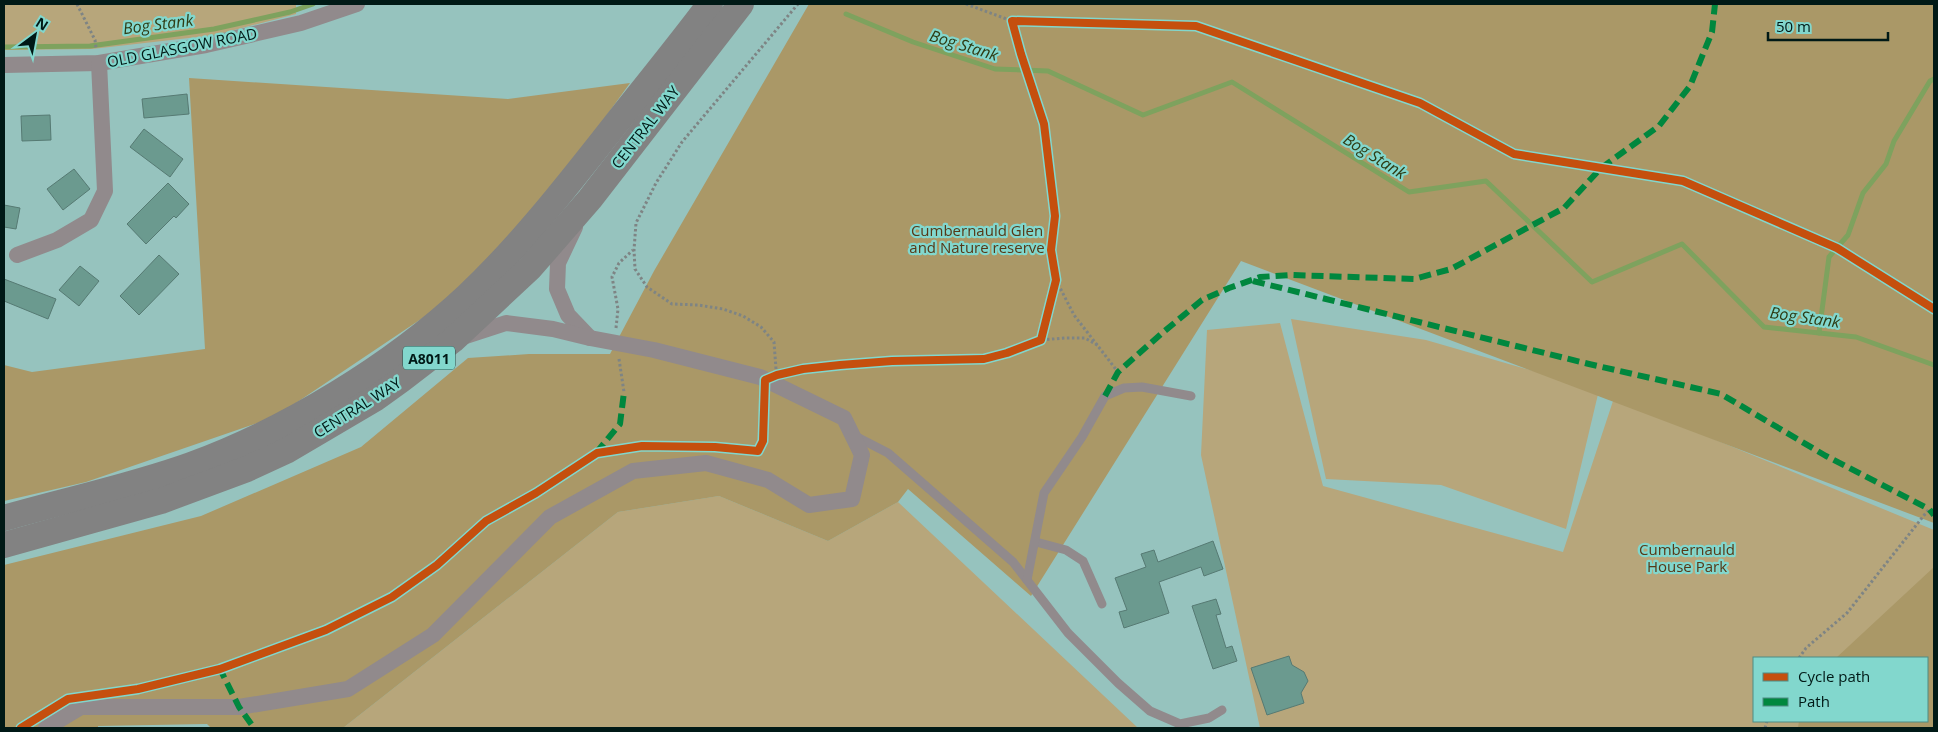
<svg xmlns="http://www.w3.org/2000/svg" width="1938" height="732" font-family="'Open Sans',sans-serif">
<rect width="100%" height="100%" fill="#96c3be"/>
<g fill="#b7a67b" fill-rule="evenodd">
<polygon points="4,4 296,4 296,14 215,35 92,49 4,50"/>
<polygon points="1291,319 1426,340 1599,390 1566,529 1441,485 1326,479"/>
<path d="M1280,323L1323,486L1563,552L1614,398L1934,530V728H1260L1201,455L1207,330ZM1754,658H1927V721H1754Z"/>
<polygon points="719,496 828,541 898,502 1138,728 343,728 618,512"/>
</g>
<g fill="#aa9867">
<polygon points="809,4 1934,4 1934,523 1241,261 1031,596 908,489 898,502 828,541 719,496 618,512 343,728 211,728 207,724 98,726 98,728 4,728 4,565 201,516 361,447 468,358 529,354 610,354 654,271"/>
<polygon points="189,78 508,99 630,83 536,213 436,309 275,417 86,482 4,501 4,365 32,372 205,349"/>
<polygon points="1934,567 1934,728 1798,728 1799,721 1927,721 1927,658 1836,658"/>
</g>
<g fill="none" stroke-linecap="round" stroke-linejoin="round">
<g stroke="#7ea25e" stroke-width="5">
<polyline points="846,14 913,42 995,69 1048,71 1143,115 1232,82 1409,192 1486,181 1592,282 1682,244 1764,327 1856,337 1934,365"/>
<polyline points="4,47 90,46 214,29 290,12 313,4"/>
<polyline points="1819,333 1829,257 1848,235 1863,193 1886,164 1894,141 1930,81 1934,79"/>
</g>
</g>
<g fill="#6b9a8f" stroke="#567a73">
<polygon points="187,94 189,114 144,118 142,99"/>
<polygon points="50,115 51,140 22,141 21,116"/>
<polygon points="144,129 183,159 170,177 130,147"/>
<polygon points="74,169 90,189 63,210 47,189"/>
<polygon points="168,183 189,204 176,218 174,216 146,244 127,224"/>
<polygon points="4,205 20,208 16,229 4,227"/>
<polygon points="159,255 179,274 139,315 120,296"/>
<polygon points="80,266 99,281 79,306 59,290"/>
<polygon points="4,279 56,299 48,319 4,301"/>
<polygon points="1213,541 1223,569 1204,576 1201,567 1159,582 1169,613 1124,628 1119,612 1127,610 1115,578 1146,567 1141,554 1154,550 1158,562"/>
<polygon points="1216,599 1221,614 1216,615 1226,648 1232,646 1237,661 1213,669 1192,606"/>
<polygon points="1289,656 1292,665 1304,672 1308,681 1301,693 1304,703 1267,715 1251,668"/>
</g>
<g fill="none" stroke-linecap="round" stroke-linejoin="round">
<g stroke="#7e8484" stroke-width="3" stroke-dasharray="2.5 2.5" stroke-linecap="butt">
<polyline points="77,4 95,40 96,48"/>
<polyline points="966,4 1012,21 1196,26 1420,103 1514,154 1683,181 1837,248 1934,309"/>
<polyline points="1012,21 1021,54 1044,124 1055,216 1051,250 1056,280 1074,315 1118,372"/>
<polyline points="616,328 618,309 612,277 619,263 633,250"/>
<polyline points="1041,340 1056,280"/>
<polyline points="619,359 624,392"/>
<polyline points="776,369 774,342 761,327 743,316 723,309 698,305 672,304 647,287 635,269 634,250 636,223 656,183 682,142 798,4"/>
<polyline points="786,373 803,369 892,361 984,359 1007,353 1041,340 1065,338 1085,338 1099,346"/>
<polyline points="763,441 765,396"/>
<polyline points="1799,658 1806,648 1847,613 1929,509"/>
<polyline points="135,690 220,669"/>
<polyline points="21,728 31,722"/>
<polyline points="1765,728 1767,721"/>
</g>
<g stroke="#918a8c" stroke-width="9">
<polyline points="855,436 888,453 1013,562 1068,633 1118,683 1150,711 1180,724 1209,718 1222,710"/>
<polyline points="1036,542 1066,550 1083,561 1102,604"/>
<polyline points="1027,580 1044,493 1082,437 1105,396 1124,388 1142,387 1191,396"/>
</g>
<g stroke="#918a8c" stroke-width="16">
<polyline points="4,65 99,63 206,45 301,23 357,4"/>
<polyline points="575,227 558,263 557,289 568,315 590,338"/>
<polyline points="17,255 57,240 91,220 105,191 99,63"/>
<polyline points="46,728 81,707 239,707 348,689 433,635 550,517 633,471 706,463 768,480 809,505 852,499 862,455 844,418 760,377 654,350 590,338 553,329 506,323 460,338"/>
</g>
<g stroke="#828282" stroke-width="26">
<path d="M4,518C66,500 130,487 191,465C287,430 392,366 467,296C523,243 570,182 618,121C649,82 680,44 710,4"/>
<polyline points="4,545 161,501 247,469 286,451 376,398 401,380 453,340 530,268 590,199 741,4"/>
</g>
<g stroke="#00873e" stroke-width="6" stroke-dasharray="12 6" stroke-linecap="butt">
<polyline points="1253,281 1589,364 1721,394 1826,456 1929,509 1934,515"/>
<polyline points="1105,396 1118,372 1161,334 1202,300 1229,288 1260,277 1291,275 1414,279 1451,269 1564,208 1601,168 1659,126 1690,86 1712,32 1715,4"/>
<polyline points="596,453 620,424 624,392"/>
<polyline points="222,668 220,669 239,707 254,728"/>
</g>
<defs>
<polyline id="cycleway" points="21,728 68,699 138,689 220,669 326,630 392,597 437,565 486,521 536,493 597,453 642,446 715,447 758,451 763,441 765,380 777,375 803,369 840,365 892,361 984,359 1007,353 1041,340 1056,280 1051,250 1055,216 1044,124 1021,54 1012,21 1196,26 1420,103 1514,154 1683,181 1837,248 1934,309"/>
</defs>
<use href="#cycleway" stroke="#82d7cd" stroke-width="11"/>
<use href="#cycleway" stroke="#c54f0e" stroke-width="8"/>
</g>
<g text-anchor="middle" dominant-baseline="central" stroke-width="4.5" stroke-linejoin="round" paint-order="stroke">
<rect fill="#82d7cd" stroke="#27524d" stroke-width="1" x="403" y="346.5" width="52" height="23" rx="4"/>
<g font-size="14" font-weight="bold" fill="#001916">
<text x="429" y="358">A8011</text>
</g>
<g font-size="15" fill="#001916" stroke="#82d7cd">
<text transform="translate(182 47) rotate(-11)">OLD GLASGOW ROAD</text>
<text transform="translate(645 127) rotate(-52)">CENTRAL WAY</text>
<text transform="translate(357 407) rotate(-32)">CENTRAL WAY</text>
</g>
<g font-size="15" fill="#563817" stroke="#82d7cd">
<text x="977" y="230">Cumbernauld Glen<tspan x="977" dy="17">and Nature reserve</tspan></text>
<text x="1687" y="549">Cumbernauld<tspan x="1687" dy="17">House Park</tspan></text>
</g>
<g font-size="16" font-style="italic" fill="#2e3b14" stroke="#82d7cd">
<text transform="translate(158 24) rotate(-7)">Bog Stank</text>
<text transform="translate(964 45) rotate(17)">Bog Stank</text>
<text transform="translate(1375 156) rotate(32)">Bog Stank</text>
<text transform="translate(1805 317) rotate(8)">Bog Stank</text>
</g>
</g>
<rect width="1938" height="732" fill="none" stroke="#001916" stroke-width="10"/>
<rect x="1753" y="657" width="175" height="65" fill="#82d7cd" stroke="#4e8b84"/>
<rect x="1763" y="673" width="25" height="8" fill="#c54f0e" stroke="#4e8b84"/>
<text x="1798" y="682" font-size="15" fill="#001916">Cycle path</text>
<rect x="1763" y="698" width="25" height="8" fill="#00873e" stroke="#4e8b84"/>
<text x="1798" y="707" font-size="15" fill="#001916">Path</text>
<g transform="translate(35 35) rotate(32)" stroke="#82d7cd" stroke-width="4" paint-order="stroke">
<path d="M0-4L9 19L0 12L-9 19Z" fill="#001916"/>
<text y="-8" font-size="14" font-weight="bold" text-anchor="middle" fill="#001916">N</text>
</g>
<path d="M1768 32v8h120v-8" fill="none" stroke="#001916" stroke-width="2.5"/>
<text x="1776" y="32" font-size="15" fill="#001916" stroke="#82d7cd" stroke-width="4" paint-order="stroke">50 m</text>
</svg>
